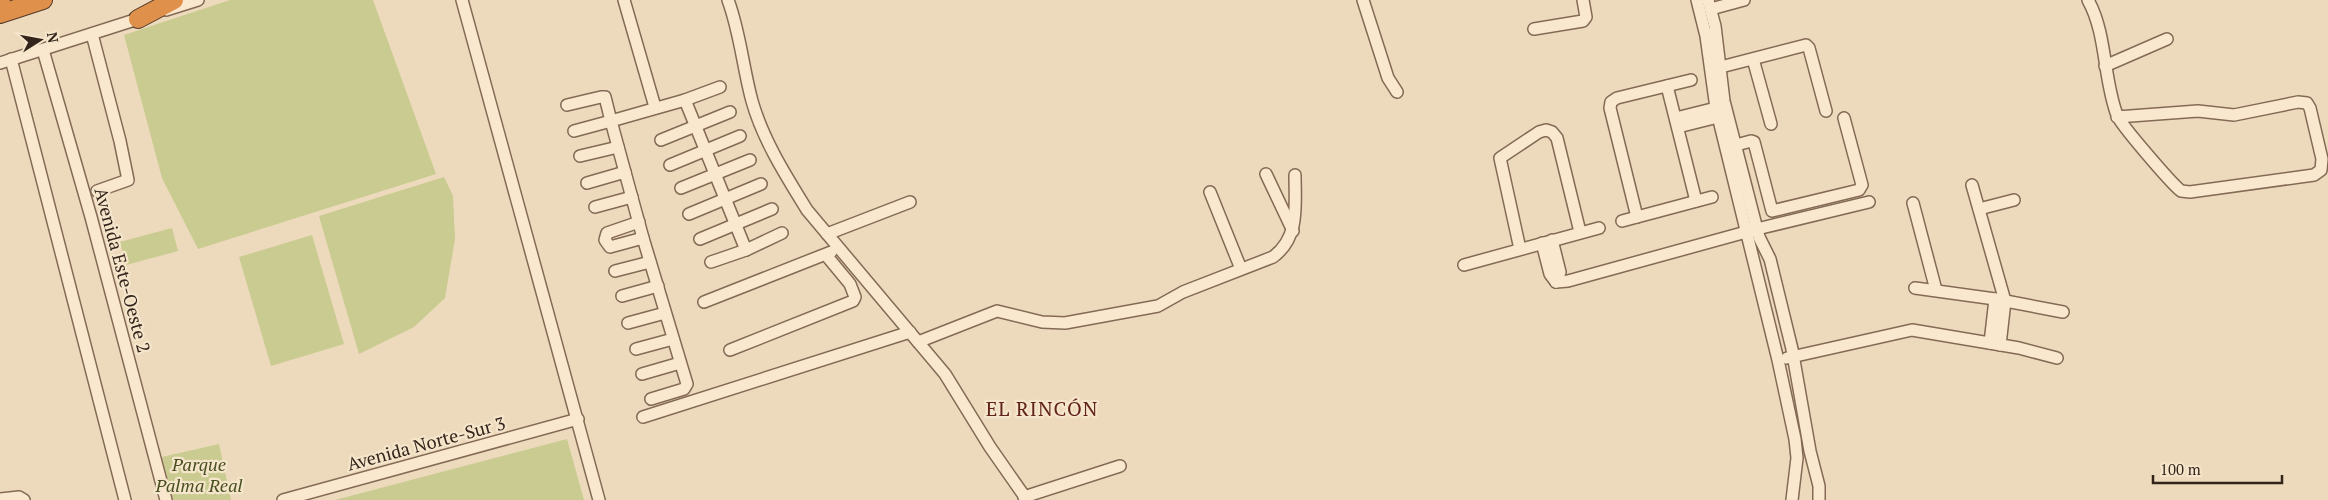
<svg xmlns="http://www.w3.org/2000/svg" width="2328" height="500" font-family="'PT Serif',serif">
<rect width="100%" height="100%" fill="#eddabc"/>
<g fill="#c9cb90">
<polygon points="230,0 373,0 436,174 198,249 162,178 124,35"/>
<polygon points="444,177 453,196 455,239 445,298 414,327 359,354 319,216"/>
<polygon points="172,228 178,251 126,265 120,242"/>
<polygon points="312,235 344,344 271,366 239,257"/>
<polygon points="567,439 584,500 335,500"/>
<polygon points="219,444 231,500 173,500 162,457"/>
</g>
<g fill="none" stroke-linecap="round" stroke-linejoin="round">
<defs>
<g id="minor">
<polyline points="462,0 599,500"/>
<polyline points="624,0 655,107"/>
<path d="M728,0C740,32 743,68 752,101C763,140 786,176 807,210L945,374L990,447L1027,500"/>
<polyline points="1363,0 1388,78 1397,92"/>
<polyline points="1697,0 1706,36 1716,108 1778,360 1795,439 1797,458 1792,500"/>
<polyline points="1708,0 1715,26 1724,101 1759,237 1770,259 1792,349 1810,451 1819,486 1819,500"/>
<path d="M2088,0C2107,34 2103,78 2117,115C2120,124 2171,183 2181,191L2190,192L2314,175L2321,170L2322,159L2310,108L2307,103L2298,102L2234,115L2198,111L2117,117"/>
<polyline points="1711,9 1744,0"/>
<polyline points="166,10 198,0"/>
<polyline points="1534,29 1583,21 1586,17 1583,0"/>
<polyline points="92,34 120,141 128,180 97,191"/>
<polyline points="43,50 91,217 166,500"/>
<polyline points="11,59 125,500"/>
<polyline points="1753,59 1771,124"/>
<polyline points="0,63 144,17"/>
<polyline points="2105,66 2167,39"/>
<polyline points="1713,69 1806,45 1809,48 1826,111"/>
<polyline points="1667,86 1696,201"/>
<polyline points="685,100 720,87"/>
<polyline points="567,105 601,97 605,97 611,121 574,131"/>
<polyline points="1676,118 1716,108"/>
<polyline points="1678,127 1718,117"/>
<polyline points="661,140 730,112"/>
<polyline points="1729,147 1751,141 1754,142 1772,211 1859,190 1862,185 1844,118"/>
<polyline points="580,156 618,147"/>
<polyline points="670,165 740,136"/>
<polyline points="1266,174 1293,231"/>
<polyline points="587,183 625,172"/>
<polyline points="1972,185 2005,301 2000,345"/>
<polyline points="681,188 750,160"/>
<polyline points="1210,192 1241,269"/>
<polyline points="1913,203 1936,290"/>
<polyline points="595,207 632,197"/>
<polyline points="1979,209 2014,200"/>
<polyline points="689,214 761,184"/>
<polyline points="1637,217 1610,108 1611,102 1617,98 1691,80"/>
<polyline points="1622,221 1712,197"/>
<polyline points="639,222 607,233 605,240 610,247 643,238"/>
<polyline points="827,234 910,202"/>
<polyline points="700,239 772,209"/>
<polyline points="1552,240 1560,272 1556,282"/>
<polyline points="1542,243 1550,274 1556,282"/>
<polyline points="1520,249 1500,158 1539,132 1546,130 1552,132 1557,138 1580,232"/>
<polyline points="711,262 746,250 782,233"/>
<polyline points="1464,265 1599,228"/>
<polyline points="615,271 650,262"/>
<polyline points="1556,282 1568,281 1757,229 1869,202"/>
<polyline points="1915,288 1995,299 2063,312"/>
<polyline points="622,296 658,286"/>
<polyline points="704,302 831,252"/>
<polyline points="628,323 665,313"/>
<path d="M918,342L997,311L1042,322L1065,323L1158,306L1183,292L1273,257C1300,237 1295,205 1295,175"/>
<polyline points="1990,343 1995,299"/>
<polyline points="636,349 673,339"/>
<polyline points="730,350 853,301 855,297 850,284 826,255"/>
<polyline points="1787,358 1912,330 2019,348 2057,358"/>
<polyline points="642,374 680,363"/>
<polyline points="651,399 684,389 687,384 643,238 611,121 685,100 746,250"/>
<polyline points="643,417 910,332"/>
<polyline points="1024,497 1120,466"/>
<polyline points="0,499 19,497 24,500"/>
<polyline points="283,500 578,419"/>
</g>
<g id="highway">
<polyline points="0,0 1,0"/>
<polyline points="0,14 43,0"/>
<polyline points="138,19 174,0"/>
</g>
</defs>
<use href="#minor" stroke="#846a56" stroke-width="14"/>
<use href="#highway" stroke="#51392a" stroke-width="20"/>
<use href="#minor" stroke="#f9e8ce" stroke-width="11"/>
<use href="#highway" stroke="#df904a" stroke-width="18"/>
</g>
<g text-anchor="middle" dominant-baseline="central" stroke-width="4.5" stroke-linejoin="round" paint-order="stroke">
<g font-size="18" fill="#33241b" stroke="#f5e5cb">
<text transform="translate(123 270) rotate(75)">Avenida Este-Oeste 2</text>
<text transform="translate(426 443) rotate(-15)">Avenida Norte-Sur 3</text>
</g>
<g font-size="18" font-style="italic" fill="#485021" stroke="#f5e5cb">
<text x="199" y="464">Parque<tspan x="199" dy="21">Palma Real</tspan></text>
</g>
<g font-size="20" letter-spacing="1" fill="#60221a" stroke="#f5e5cb">
<text x="1042" y="408">EL RINCÓN</text>
</g>
</g>
<g transform="translate(40 40) rotate(79)" stroke="#f5e5cb" stroke-width="4" paint-order="stroke">
<path d="M0-4L9 19L0 12L-9 19Z" fill="#33241b"/>
<text y="-8" font-size="14" font-weight="bold" text-anchor="middle" fill="#33241b">N</text>
</g>
<path d="M2153 475v8h129v-8" fill="none" stroke="#33241b" stroke-width="2.5"/>
<text x="2160" y="475" font-size="15" fill="#33241b" stroke="#f5e5cb" stroke-width="4" paint-order="stroke">100 m</text>
</svg>
